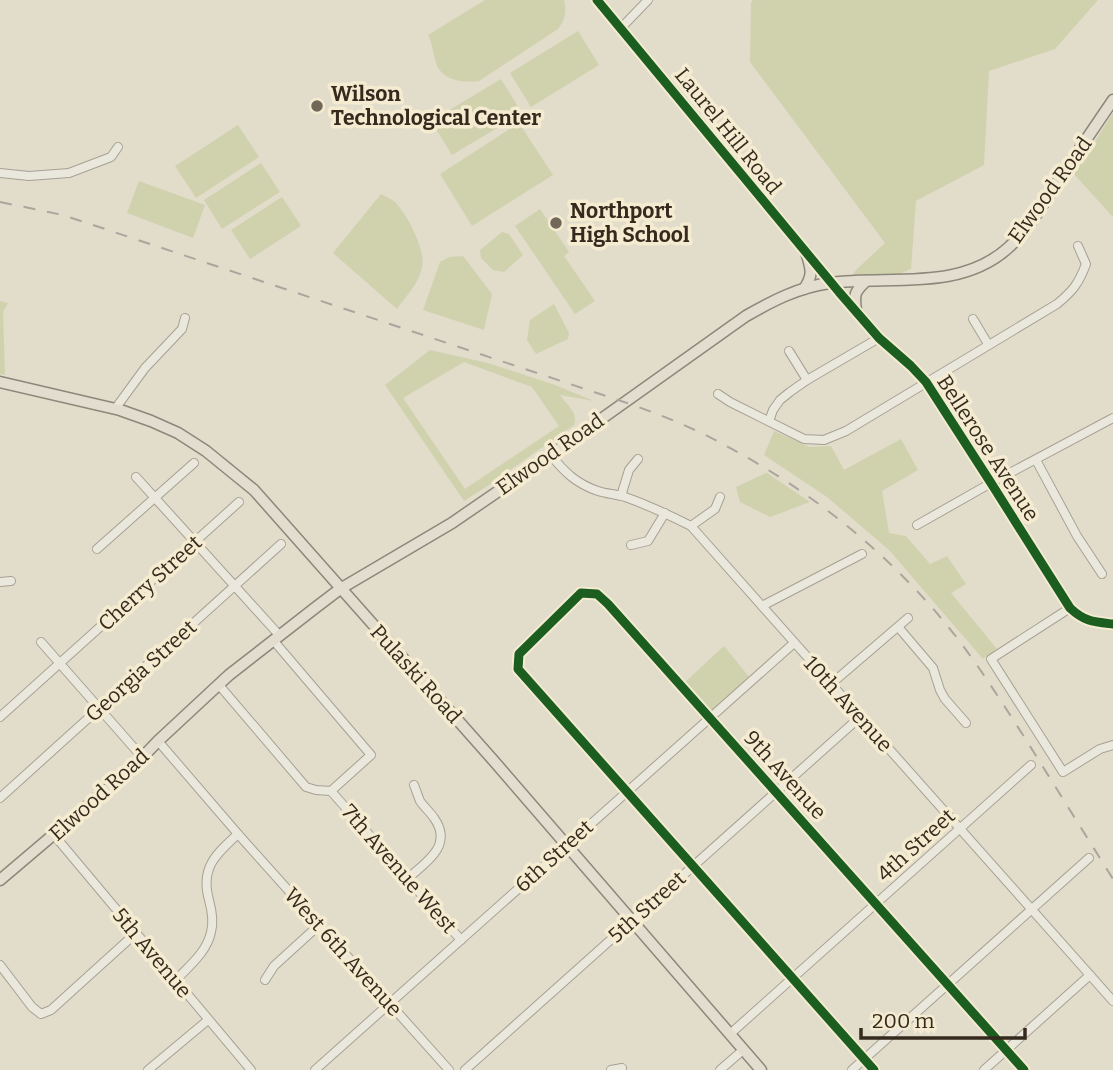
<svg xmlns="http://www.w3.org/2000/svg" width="1113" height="1070" font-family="Bitter,serif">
<rect width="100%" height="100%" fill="#e2dccb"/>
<g fill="#d0d2ae" fill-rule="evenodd">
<path d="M485,0H564C567,12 565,20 558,29L479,81C463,83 442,81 436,63C433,53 433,46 428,35Z"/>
<polygon points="753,0 1098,0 1055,49 989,71 984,165 916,201 911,269 877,283 844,287 856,270 885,243 750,62 751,3"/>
<polygon points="578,31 599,65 531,107 510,73"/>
<polygon points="501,79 522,113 452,155 431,121"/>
<polygon points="1113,113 1113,217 1074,174"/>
<polygon points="519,123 553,175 472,226 440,174"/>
<polygon points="238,125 259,157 196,198 175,166"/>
<polygon points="261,163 280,192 222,229 204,200"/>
<polygon points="139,181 205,205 193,238 127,213"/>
<path d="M381,194C385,196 391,199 395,202C407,214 426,250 422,267C419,283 406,296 397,309L333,253Z"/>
<polygon points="282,197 301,226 250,259 231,230"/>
<polygon points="540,209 569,252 564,256 595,301 575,314 515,226"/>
<polygon points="502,232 509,234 523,255 504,272 493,270 481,258 480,250"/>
<polygon points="463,256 492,294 484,330 423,310 440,262 449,257"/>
<polygon points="0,301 8,303 3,312 5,375 0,374"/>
<polygon points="554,304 569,333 568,339 536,354 527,340 530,320"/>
<path d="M430,350L488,363L555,385L594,401L560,395C566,404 579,413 574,425L489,485L464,501L385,385ZM464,362L532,387L559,426L465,489L403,398Z"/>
<polygon points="774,431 810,447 831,446 844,470 901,439 918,470 882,491 889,533 906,536 930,564 947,556 966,584 951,593 997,649 983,659 889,550 827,497 764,455"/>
<polygon points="766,473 767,473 810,502 770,517 740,502 736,487"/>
<polygon points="724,646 750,678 712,712 684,683"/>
</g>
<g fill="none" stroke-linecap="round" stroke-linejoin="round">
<defs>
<g id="minor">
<path d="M597,0L839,292L879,338L911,366L926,382L991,483L1070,608C1085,622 1094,622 1113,624"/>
<polyline points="621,28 648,0"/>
<polyline points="0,173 29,176 69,173 111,157 118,147"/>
<polyline points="973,319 988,344"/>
<polyline points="789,351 807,380"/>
<path d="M718,394L730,402L804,439L824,440L846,431L1057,304C1073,291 1079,283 1086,264L1078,246"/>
<polyline points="115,409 145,368 182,329 185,318"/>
<polyline points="769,421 773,410 780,400 790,392 807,380 879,338"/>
<path d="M551,455C564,472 577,484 598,491C607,494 616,494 625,497C648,505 669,515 691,526L1113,1001"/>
<polyline points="1036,460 1077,536 1102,574"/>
<polyline points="136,477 280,636"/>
<polyline points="621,496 629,470 638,459"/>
<polyline points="917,525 991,483 1113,418"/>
<polyline points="691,526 715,509 720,497"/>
<polyline points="631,545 648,541 665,513"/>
<polyline points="97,549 194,463"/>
<polyline points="0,582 11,581"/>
<polyline points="762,606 862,554"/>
<polyline points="1070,608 991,659 1063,772 1100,749 1113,745"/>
<polyline points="899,628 933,668 940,690 945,699 966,723"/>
<polyline points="273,640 371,755 331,791"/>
<polyline points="41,642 142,757"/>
<polyline points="831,684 908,618"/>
<polyline points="219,685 306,787 316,790 331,791 461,940"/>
<polyline points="0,717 239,502"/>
<polyline points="158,741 238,834 449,1070"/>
<polyline points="0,798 281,544"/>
<polyline points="54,835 251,1070"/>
<path d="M407,879C425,863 454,846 434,818C430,812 424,807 420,801C418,796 416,790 414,785"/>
<polyline points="0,965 32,1007 41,1014 51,1010 136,933"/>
<path d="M176,980C189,966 207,952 211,932C214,921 212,911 209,900C200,868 216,854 238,834"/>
<polyline points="265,980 274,966 319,925"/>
<polyline points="730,1034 1031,765"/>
<polyline points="148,1070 208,1020"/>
<polyline points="315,1070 794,643"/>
<polyline points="465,1070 860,717"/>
<polyline points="611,1070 622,1068"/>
<polyline points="720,1070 743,1050"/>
<polyline points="852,1070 1089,858"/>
<polyline points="874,1070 518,669 519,654 581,593 597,594 608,604 1024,1070"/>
<polyline points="984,1070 1090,975"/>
</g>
<g id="major">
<path d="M804,289C814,274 811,269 806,252"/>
<path d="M856,311C854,295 854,292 866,281"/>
<polyline points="0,382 120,410 151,421 178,433 206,451 254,490 493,760 761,1070"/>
<path d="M0,880L132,768L158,741L229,675L315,608L340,589L452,523L545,459L746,316C772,301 799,287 830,283C889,275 959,292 1008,248C1028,230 1042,206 1056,184C1075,156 1094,128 1113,100"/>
</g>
</defs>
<use href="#minor" stroke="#a7a194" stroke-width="10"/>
<use href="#major" stroke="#8d877b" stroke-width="13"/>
<use href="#minor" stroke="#eae7dd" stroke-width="8"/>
<use href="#major" stroke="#e2ddce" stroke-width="10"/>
<path stroke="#aaa69d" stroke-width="2" stroke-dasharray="12 12" stroke-linecap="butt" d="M0,202L63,215L624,402C656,413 687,425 717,441C808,488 890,553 954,634C979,666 1001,701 1023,735C1053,783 1083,831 1113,879"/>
<defs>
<g id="cycleway">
<path d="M597,0L839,292L879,338L911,366L926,382L991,483L1070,608C1085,622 1094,622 1113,624"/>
<polyline points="874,1070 518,669 519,654 581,593 597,594 608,604 1024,1070"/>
</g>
</defs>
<use href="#cycleway" stroke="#f4ebd0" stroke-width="13"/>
<use href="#cycleway" stroke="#1b5e20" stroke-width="9"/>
</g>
<g fill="#72685a" stroke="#f4ebd0" stroke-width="2.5">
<circle cx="317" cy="106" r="7"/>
<circle cx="556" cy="223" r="7"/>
</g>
<g text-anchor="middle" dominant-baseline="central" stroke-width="7" stroke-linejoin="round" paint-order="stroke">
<g font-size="21" font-weight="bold" fill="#352a1d" stroke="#f4ebd0" text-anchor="start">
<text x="331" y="94">Wilson<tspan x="331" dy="24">Technological Center</tspan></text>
<text x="570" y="211">Northport<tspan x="570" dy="24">High School</tspan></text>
</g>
<g font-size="21" fill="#352a1d" stroke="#f4ebd0">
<text transform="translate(728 131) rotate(51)">Laurel Hill Road</text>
<text transform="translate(1050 190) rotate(-54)">Elwood Road</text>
<text transform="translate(988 448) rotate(57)">Bellerose Avenue</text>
<text transform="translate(550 454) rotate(-35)">Elwood Road</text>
<text transform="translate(150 583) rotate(-42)">Cherry Street</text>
<text transform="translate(141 671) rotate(-42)">Georgia Street</text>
<text transform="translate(416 674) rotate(48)">Pulaski Road</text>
<text transform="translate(848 704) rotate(48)">10th Avenue</text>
<text transform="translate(785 775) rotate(48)">9th Avenue</text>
<text transform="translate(99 795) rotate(-42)">Elwood Road</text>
<text transform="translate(916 845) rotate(-42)">4th Street</text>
<text transform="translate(554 856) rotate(-42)">6th Street</text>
<text transform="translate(399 869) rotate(49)">7th Avenue West</text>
<text transform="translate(647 907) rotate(-42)">5th Street</text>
<text transform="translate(343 952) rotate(48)">West 6th Avenue</text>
<text transform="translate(152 953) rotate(50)">5th Avenue</text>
</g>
</g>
<path d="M861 1028v10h164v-10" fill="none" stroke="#352a1d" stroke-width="3.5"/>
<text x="872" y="1028" font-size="21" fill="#352a1d" stroke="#f4ebd0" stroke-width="5" paint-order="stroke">200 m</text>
</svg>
